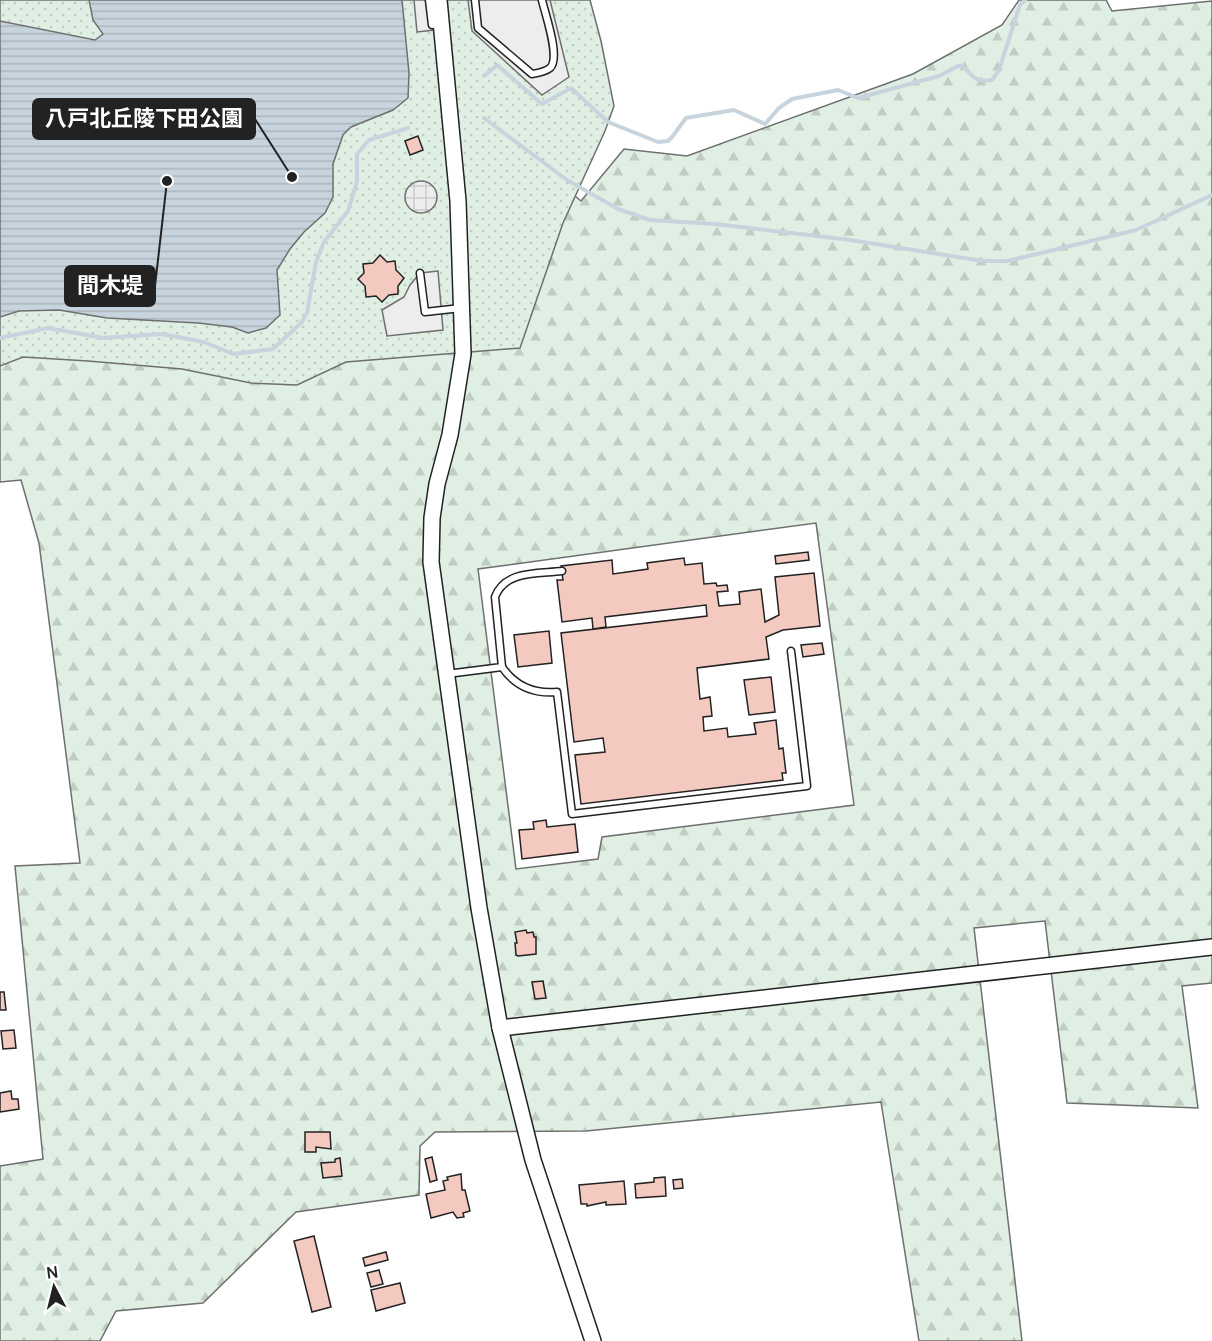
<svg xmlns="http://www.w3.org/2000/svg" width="1212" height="1341" font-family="Manrope,'Noto Sans JP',sans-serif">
<defs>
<pattern id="forest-firs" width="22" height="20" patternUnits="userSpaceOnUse" patternTransform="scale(1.5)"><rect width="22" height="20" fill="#e0efe3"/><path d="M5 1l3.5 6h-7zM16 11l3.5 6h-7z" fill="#c0cdc2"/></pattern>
<pattern id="park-dots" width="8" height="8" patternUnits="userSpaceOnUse" patternTransform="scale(1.5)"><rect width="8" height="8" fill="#e0efe3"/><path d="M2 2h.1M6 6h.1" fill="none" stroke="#c0cdc2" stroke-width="1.8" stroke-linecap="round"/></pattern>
<pattern id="plaza-grid" width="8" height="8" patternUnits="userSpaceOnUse" patternTransform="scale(1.5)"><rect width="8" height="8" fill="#ededed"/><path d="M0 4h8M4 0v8" fill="none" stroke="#cbcbcb"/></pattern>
<pattern id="water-rules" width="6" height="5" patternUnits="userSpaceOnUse" patternTransform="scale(1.5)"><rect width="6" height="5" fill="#c7d3dd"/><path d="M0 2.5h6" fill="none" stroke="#abb5bd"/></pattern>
</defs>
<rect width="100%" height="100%" fill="#fff"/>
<path fill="url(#forest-firs)" stroke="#6f6f6f" stroke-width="1.5" fill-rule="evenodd" d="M1019,0H1106L1112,11L1212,1V983L1182,986L1198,1108L1067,1103L1045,921L974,928L1022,1341H919L881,1102L586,1131L435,1132L420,1146L419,1195L296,1212L203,1303L116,1311L100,1341H0V1166L43,1159L15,866L80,863L39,543L21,480L0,482V350L473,111L581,201L624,149L687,156L913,74L1002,25ZM816,523L854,805L602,837L598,859L516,869L478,569Z"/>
<polygon fill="url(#park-dots)" stroke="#6f6f6f" stroke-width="1.5" points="0,0 590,0 601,41 614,106 605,131 563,223 520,348 346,362 297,385 251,383 182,369 88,361 23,357 0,366"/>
<g fill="#ededed" stroke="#6f6f6f" stroke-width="1.5">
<polygon points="414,0 431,0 434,30 417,32"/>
<polygon points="468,0 550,0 569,77 542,95 472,31"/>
<polygon points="438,271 443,330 387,336 382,310 404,297 410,285 420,273"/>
</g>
<circle fill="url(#plaza-grid)" stroke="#6f6f6f" stroke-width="1.5" cx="421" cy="197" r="16"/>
<polygon fill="url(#water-rules)" stroke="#6f6f6f" stroke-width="1.5" points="89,0 402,0 409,73 408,98 393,110 351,127 343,135 333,164 333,197 325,213 304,232 290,249 277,270 280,315 266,328 248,333 232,327 198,323 107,318 59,310 19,311 0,317 0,21 95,40 103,34 93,20"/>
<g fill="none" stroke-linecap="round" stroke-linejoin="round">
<g stroke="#c7d3dd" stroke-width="4">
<path d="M484,76L497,65L542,104L571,88L608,122L658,142L668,141L672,137L686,118L734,110L765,124L779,108L792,99L838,90L858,98L939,76L958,66H963C973,77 977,83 992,80L999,70L1020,5L1025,0"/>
<polyline points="484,118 567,180 618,209 650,220 716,224 850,240 983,261 1007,261 1033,255 1136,230 1212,195"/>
<polyline points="0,338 48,328 103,338 162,334 204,342 233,354 273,349 301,323 307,313 316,262 324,242 348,211 357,181 357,154 369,140 408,128"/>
</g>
</g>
<g fill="#f3c9c0" stroke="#222" stroke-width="1.5">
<polygon points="418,136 423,150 410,155 405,141"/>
<polygon points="380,255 387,262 395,261 396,270 404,278 398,286 398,294 389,295 382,302 376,296 366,297 365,286 358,279 364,273 363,264 373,263"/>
<polygon points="808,552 809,560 776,564 775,556"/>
<polygon points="684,558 685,565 702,563 704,584 716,583 717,586 727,585 728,591 717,592 719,606 740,604 739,592 761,589 765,622 779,615 775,577 814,573 820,626 783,630 766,637 769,659 697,668 700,699 710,697 712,716 703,717 704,731 727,728 728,737 756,734 754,723 776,720 779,749 783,748 786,773 782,773 783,780 581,804 575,755 605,752 603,738 574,742 561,633 707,616 706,605 605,617 606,627 593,629 592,618 562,622 557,580 563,580 561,566 612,560 613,574 648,569 647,563"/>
<polygon points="549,631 552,663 518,667 514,635"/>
<polygon points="822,643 824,654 803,657 801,645"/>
<polygon points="771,677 775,712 749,715 744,680"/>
<polygon points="546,820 547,827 575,824 578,852 522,859 519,830 534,829 533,822"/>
<polygon points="526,930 527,933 533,932 534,937 536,937 536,954 518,956 516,955 515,943 517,943 515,932"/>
<polygon points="543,981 546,998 535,999 532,982"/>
<polygon points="0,992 4,992 6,1010 0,1010"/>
<polygon points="14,1030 16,1048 3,1049 1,1031"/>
<polygon points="11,1091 12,1099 18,1099 19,1109 0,1112 0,1093"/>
<polygon points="305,1132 330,1132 331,1149 316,1147 316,1152 305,1152"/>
<polygon points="432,1157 437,1180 430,1182 425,1159"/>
<polygon points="340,1158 342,1176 323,1178 321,1163 335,1162 335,1159"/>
<polygon points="461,1174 462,1190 465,1190 470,1211 463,1213 464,1217 457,1218 453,1212 431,1218 426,1194 445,1190 443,1181 448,1180 447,1177"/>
<polygon points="665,1177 666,1196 636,1198 635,1184 654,1182 654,1178"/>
<polygon points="682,1179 683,1188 674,1189 673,1180"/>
<polygon points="624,1181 626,1204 606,1205 606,1202 587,1206 587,1204 581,1204 579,1185"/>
<polygon points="314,1236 331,1307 312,1312 294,1241"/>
<polygon points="386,1252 388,1260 365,1266 363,1258"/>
<polygon points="379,1270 383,1284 371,1287 367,1273"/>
<polygon points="400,1283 405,1303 376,1311 371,1290"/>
</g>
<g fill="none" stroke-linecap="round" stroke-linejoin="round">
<defs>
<g id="service">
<polyline points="429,0 432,25 441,24"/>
<path d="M475,0L478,28L532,74C538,73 545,72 550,68C561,58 545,14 542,0"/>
<polyline points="420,273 425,312 461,308"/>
<path d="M502,667C515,686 534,694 557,692L572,814L807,786L791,651"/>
<path d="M447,674L502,667L495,597C505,570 538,574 562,571"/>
</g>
<g id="tertiary">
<polyline points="439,0 458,201 463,354 450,435 437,484 432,518 431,562 479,908 500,1028 533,1160 593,1341"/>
<polyline points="500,1028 1212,947"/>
</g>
</defs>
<use href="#service" stroke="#222" stroke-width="9"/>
<use href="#tertiary" stroke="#222" stroke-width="18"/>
<use href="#service" stroke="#fff" stroke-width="6"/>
<use href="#tertiary" stroke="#fff" stroke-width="15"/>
</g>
<path fill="none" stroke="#222" stroke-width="2" d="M292 177L255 119M167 181L155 286"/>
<g fill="#222" stroke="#fff" stroke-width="2">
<circle cx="292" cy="177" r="6"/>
<circle cx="167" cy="181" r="6"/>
</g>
<g fill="#222" stroke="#222" stroke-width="2">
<rect x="33" y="99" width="222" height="40" rx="6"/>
<rect x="65" y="266" width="90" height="40" rx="6"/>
</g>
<g font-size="22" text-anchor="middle" font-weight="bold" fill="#fff">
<text x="144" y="126">八戸北丘陵下田公園</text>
<text x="110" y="293">間木堤</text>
</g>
<g transform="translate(54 1287) rotate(353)" stroke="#ffffff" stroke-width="4.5" paint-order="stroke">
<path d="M0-4.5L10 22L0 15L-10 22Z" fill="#222222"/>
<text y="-9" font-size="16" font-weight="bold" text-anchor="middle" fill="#222222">N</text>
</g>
</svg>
